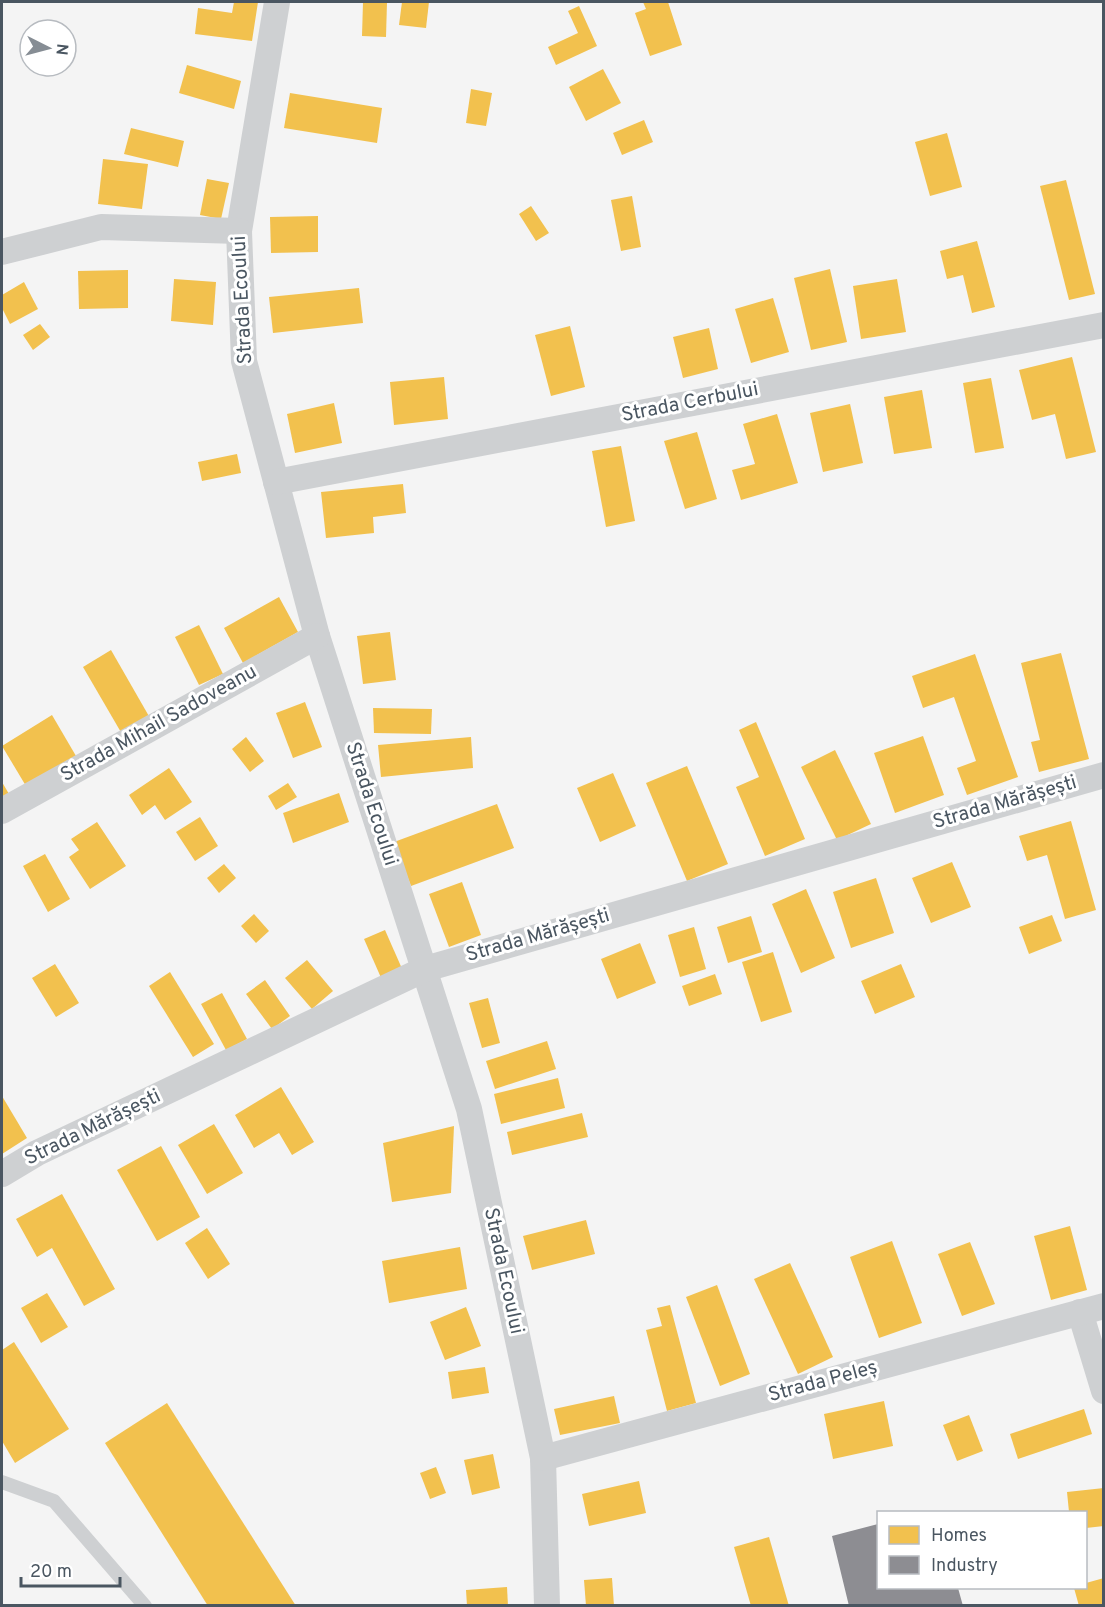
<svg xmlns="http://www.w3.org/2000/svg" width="1105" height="1607" font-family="Overpass,sans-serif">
<rect width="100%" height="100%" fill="#f4f4f4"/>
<g fill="#f2c14e">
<polygon points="234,2 258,2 252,41 195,34 198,8 232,13"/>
<polygon points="363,2 387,2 386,37 362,36"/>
<polygon points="402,2 429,2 426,28 399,25"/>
<polygon points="643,2 668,2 682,45 650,56 635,13 646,9"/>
<polygon points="579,6 597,46 556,65 548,47 578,33 568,11"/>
<polygon points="187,65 241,81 234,109 179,93"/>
<polygon points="603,69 621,103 586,121 569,87"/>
<polygon points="471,89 492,93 486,126 466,123"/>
<polygon points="290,93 382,108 377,143 284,128"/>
<polygon points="644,120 653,142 622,155 613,133"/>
<polygon points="131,128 184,141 178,167 124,154"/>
<polygon points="947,133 962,187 930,196 915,142"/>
<polygon points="103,159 148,164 142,209 98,204"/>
<polygon points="207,179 229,183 221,219 200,215"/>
<polygon points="1066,180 1095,294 1069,300 1040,186"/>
<polygon points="632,196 641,247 621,251 611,200"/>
<polygon points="531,206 549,233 536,241 519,214"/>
<polygon points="318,216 318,252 271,253 270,217"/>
<polygon points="977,241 995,307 972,313 963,275 947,279 940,251"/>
<polygon points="830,269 847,342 811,350 794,278"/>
<polygon points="128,270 128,308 79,309 78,271"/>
<polygon points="174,279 216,282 213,325 171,321"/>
<polygon points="897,279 906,332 861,339 853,286"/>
<polygon points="24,282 38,309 10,324 2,308 2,295"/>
<polygon points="359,288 363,323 273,333 269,297"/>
<polygon points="773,298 789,352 751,363 735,309"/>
<polygon points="40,324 50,337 33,350 23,335"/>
<polygon points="570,326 585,387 551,396 535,335"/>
<polygon points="709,328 718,369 683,378 673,337"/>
<polygon points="1072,357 1096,452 1066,459 1055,414 1032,420 1019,370"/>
<polygon points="444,377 448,419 394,425 390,382"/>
<polygon points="991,378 1004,448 975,453 963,383"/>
<polygon points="922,390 932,448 894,454 884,397"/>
<polygon points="334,403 342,443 295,453 287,414"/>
<polygon points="850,404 863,463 823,472 810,413"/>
<polygon points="777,414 798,483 741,500 732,470 755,464 743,424"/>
<polygon points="697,432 717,499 685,509 664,441"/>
<polygon points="621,446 635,521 606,527 592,451"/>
<polygon points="237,454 241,473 202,481 198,462"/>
<polygon points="403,484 406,513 373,517 374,533 326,538 321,492"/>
<polygon points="279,597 298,632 243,663 224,628"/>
<polygon points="199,625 223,674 199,685 175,637"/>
<polygon points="390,632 396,680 363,684 357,636"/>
<polygon points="111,650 150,718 122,734 83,667"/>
<polygon points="1061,653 1089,759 1039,772 1031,742 1040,740 1021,663"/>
<polygon points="975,654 1018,777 967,795 957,768 976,761 954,697 923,708 912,676"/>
<polygon points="305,702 322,747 293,758 276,713"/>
<polygon points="373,708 432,709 431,734 374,733"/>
<polygon points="52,715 76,756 26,786 2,746"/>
<polygon points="756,722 805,839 765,856 736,787 759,777 739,730"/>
<polygon points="923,736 944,795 895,813 874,753"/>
<polygon points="246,737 264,761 250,772 232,749"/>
<polygon points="471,737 473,768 381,777 378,745"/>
<polygon points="835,750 871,824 837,840 801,767"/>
<polygon points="687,766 728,864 687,881 646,783"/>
<polygon points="169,768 192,802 165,820 155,805 142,815 129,795"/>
<polygon points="613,773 636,826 600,842 577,788"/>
<polygon points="2,782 9,794 2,799"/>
<polygon points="288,783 297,797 276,810 268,796"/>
<polygon points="339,793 349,822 293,843 283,813"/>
<polygon points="497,804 514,848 411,886 394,842"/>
<polygon points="200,817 218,846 195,861 176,832"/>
<polygon points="1071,821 1096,910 1065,919 1047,855 1027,861 1019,836"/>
<polygon points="97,822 126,866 90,889 69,857 79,850 71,839"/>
<polygon points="45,854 70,899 48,912 23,866"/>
<polygon points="952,862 971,907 931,923 912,878"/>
<polygon points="224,864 236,878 219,893 207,878"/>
<polygon points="876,878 894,933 851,948 833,892"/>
<polygon points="462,882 481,935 449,947 429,894"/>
<polygon points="806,889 835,958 801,973 772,904"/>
<polygon points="254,914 269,931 256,943 241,926"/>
<polygon points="1052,915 1062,941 1029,954 1019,927"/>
<polygon points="751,916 762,952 728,963 717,927"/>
<polygon points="694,927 706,969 680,977 668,935"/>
<polygon points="385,930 403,971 382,980 364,939"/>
<polygon points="640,943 656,983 617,999 601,959"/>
<polygon points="773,952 792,1012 761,1022 742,962"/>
<polygon points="307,960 333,991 312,1009 285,978"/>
<polygon points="55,964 79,1003 56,1017 32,978"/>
<polygon points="901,964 915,997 875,1014 861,981"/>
<polygon points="170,972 214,1044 193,1057 149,986"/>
<polygon points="715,974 722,994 689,1006 682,986"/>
<polygon points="265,980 290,1016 272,1029 246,994"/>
<polygon points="222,993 247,1039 226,1050 201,1004"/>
<polygon points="488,998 500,1043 482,1048 469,1003"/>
<polygon points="547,1041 556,1069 495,1089 486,1061"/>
<polygon points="558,1078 565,1108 501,1124 494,1094"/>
<polygon points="281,1087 314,1142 292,1155 279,1133 254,1148 235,1115"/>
<polygon points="2,1096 27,1138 2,1154"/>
<polygon points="582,1113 588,1137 512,1155 507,1132"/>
<polygon points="214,1124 243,1173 207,1194 178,1145"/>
<polygon points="454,1126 451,1193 392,1202 383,1143"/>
<polygon points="161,1146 200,1217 157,1241 117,1170"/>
<polygon points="62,1194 115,1289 84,1306 52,1248 37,1257 16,1219"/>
<polygon points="586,1220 595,1254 532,1270 523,1236"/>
<polygon points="1070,1226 1087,1290 1051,1300 1034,1236"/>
<polygon points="207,1228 230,1264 208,1279 185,1243"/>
<polygon points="892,1241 922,1323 879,1338 850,1257"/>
<polygon points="970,1242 995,1304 962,1316 938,1254"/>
<polygon points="460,1247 467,1289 389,1303 382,1261"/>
<polygon points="790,1263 833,1357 798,1374 754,1279"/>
<polygon points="717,1285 750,1374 720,1386 686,1297"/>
<polygon points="47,1293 68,1327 41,1343 21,1308"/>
<polygon points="670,1305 696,1403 667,1411 646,1330 662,1326 657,1308"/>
<polygon points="466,1307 481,1346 445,1360 430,1322"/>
<polygon points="14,1342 69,1429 15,1463 2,1441 2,1350"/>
<polygon points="485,1367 489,1393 452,1399 448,1372"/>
<polygon points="614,1396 620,1423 560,1435 554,1409"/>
<polygon points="884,1401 893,1446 833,1459 824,1414"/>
<polygon points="167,1403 296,1606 208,1606 105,1443"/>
<polygon points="1084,1409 1092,1434 1018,1459 1010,1434"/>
<polygon points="969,1415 983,1451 957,1461 943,1425"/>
<polygon points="493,1454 500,1488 472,1495 464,1460"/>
<polygon points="436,1467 446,1493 430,1499 420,1473"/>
<polygon points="639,1481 646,1513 589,1526 582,1494"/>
<polygon points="1104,1488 1104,1526 1086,1528 1086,1512 1069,1512 1067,1492"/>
<polygon points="769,1537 789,1606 751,1606 734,1547"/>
<polygon points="612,1578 614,1606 586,1606 584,1580"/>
<polygon points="1104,1578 1104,1606 1079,1606 1074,1588 1086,1588 1086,1583"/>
<polygon points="507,1587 508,1606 467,1606 466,1590"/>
</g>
<polygon fill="#8d8d92" points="878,1524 878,1588 958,1588 963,1606 849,1606 832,1536"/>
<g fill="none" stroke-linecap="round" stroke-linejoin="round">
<polyline stroke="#ced0d2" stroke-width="14" points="2,1482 54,1501 145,1606"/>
<g stroke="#ced0d2" stroke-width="26">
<polyline points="277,2 239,231 244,361 317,636 469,1109 543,1458 547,1606"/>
<polyline points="2,252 101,227 239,231"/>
<polyline points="276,482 1104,325"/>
<polyline points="2,811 317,636"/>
<polyline points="2,1174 37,1153 425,969 1104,775"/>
<polyline points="1080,1312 1104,1391"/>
<polyline points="543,1458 1104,1306"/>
</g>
</g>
<g text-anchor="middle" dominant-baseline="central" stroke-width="6" stroke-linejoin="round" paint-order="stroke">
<g font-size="20" fill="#4a5661" stroke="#fff">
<text transform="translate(243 300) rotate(-93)">Strada Ecoului</text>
<text transform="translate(690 403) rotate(-11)">Strada Cerbului</text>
<text transform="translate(159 724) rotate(-29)">Strada Mihail Sadoveanu</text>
<text transform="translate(1005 803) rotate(-16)">Strada Mărășești</text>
<text transform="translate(371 804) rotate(72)">Strada Ecoului</text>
<text transform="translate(538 936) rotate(-16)">Strada Mărășești</text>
<text transform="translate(93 1128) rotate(-26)">Strada Mărășești</text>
<text transform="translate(503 1271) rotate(78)">Strada Ecoului</text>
<text transform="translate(823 1382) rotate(-15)">Strada Peleș</text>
</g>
</g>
<rect width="1105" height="1607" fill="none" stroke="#4a5661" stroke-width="6"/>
<rect x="877" y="1511" width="210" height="78" fill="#ffffff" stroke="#b7bbc0" stroke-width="1.5"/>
<rect x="889" y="1526" width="30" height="18" fill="#f2c14e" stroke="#b7bbc0" stroke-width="1.5"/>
<text x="931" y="1541" font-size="18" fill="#4a5661">Homes</text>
<rect x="889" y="1556" width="30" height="18" fill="#8d8d92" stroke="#b7bbc0" stroke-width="1.5"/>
<text x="931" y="1571" font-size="18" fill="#4a5661">Industry</text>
<g transform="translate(48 48) rotate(96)"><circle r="28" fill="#ffffff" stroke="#b7bbc0" stroke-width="1.5"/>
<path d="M0-4.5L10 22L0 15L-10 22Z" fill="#868d94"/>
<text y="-9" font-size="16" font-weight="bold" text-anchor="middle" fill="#4a5661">N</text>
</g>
<path d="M21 1577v9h99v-9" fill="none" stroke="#4a5661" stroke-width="3"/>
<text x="30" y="1577" font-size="18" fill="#4a5661" stroke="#ffffff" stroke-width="4.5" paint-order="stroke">20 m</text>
</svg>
